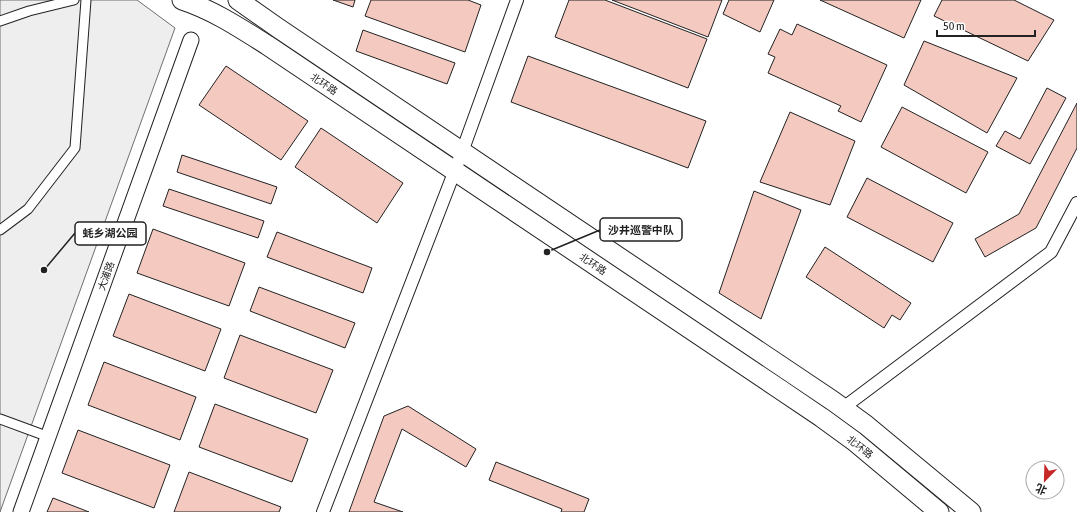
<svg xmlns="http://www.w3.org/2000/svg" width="1077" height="512" font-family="'Asap Condensed','Noto Sans SC',sans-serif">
<rect width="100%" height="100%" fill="#fff"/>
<polygon fill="#eee" stroke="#6f6f6f" points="0,0 137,0 175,28 0,512"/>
<g fill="#f3c9c0" stroke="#222">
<polygon points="333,0 355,0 353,7"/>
<polygon points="371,0 468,0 481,5 465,52 365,16"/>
<polygon points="569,0 605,0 707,39 688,88 555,37"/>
<polygon points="612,0 722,0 708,37"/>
<polygon points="729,0 774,0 760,32 723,14"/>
<polygon points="820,0 921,0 904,38"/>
<polygon points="942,0 1014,0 1054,20 1028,61 934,16"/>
<polygon points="797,24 887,65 861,122 838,111 841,106 768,73 775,57 768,54 780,29 792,35"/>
<polygon points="363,30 455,63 447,84 356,51"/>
<polygon points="924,41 1017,78 987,133 904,85"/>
<polygon points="528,56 706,121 688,168 511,102"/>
<polygon points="226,66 308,121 281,160 199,105"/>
<polygon points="1047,88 1066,98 1030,164 996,146 1005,131 1020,139"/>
<polygon points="1077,103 1077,148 1036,228 985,257 975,239 1019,214"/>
<polygon points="902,107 988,152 966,193 881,147"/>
<polygon points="790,112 855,141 830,205 760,182"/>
<polygon points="321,128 403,183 377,223 295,167"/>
<polygon points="182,155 277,187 271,204 177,172"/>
<polygon points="867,178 953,223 933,262 847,217"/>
<polygon points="169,189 264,221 258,238 163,206"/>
<polygon points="754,191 801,210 761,319 719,293"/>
<polygon points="153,229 245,263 229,306 137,273"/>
<polygon points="277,232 372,268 363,293 267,257"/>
<polygon points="825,247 911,303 900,320 892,315 884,328 806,277"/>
<polygon points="259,287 355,323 345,348 250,311"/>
<polygon points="129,294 221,329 205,371 113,336"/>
<polygon points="240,335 333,370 316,413 224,378"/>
<polygon points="104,362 196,397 180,440 88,405"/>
<polygon points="215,404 308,439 292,482 199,447"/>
<polygon points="408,406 476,449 466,467 402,429 374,502 403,512 349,512 384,416"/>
<polygon points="78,430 170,465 154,508 62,473"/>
<polygon points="496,462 589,499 584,512 561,512 562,509 489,480"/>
<polygon points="189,472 281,507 279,512 174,512"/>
<polygon points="53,498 89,512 47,512"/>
</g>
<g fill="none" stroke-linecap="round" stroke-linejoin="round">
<defs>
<g id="pedestrian">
<polyline points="0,21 29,11 74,0"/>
<polyline points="0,230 28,209 75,148 86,0"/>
<polyline points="0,419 49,437"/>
</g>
<g id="minor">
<polyline points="843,408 1051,252 1077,203"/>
<polyline points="323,512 462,152 517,0"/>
</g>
<polyline id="tertiary" points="21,512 191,40"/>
<g id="primary">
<path d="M182,0C213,10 240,28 267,45L781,390L821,417L854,441L939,512"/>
<polyline points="238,0 278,28 833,401 866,425 971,512"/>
</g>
</defs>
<use href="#pedestrian" stroke="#222" stroke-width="11"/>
<use href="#minor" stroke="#222" stroke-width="14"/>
<use href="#tertiary" stroke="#222" stroke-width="17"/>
<use href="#primary" stroke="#222" stroke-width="21"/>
<use href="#pedestrian" stroke="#fff" stroke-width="9"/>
<use href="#minor" stroke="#fff" stroke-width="12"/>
<use href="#tertiary" stroke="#fff" stroke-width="15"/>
<use href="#primary" stroke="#fff" stroke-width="19"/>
</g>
<g text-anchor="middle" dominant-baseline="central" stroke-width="3" stroke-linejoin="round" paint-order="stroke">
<g font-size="10" fill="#222" stroke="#fff">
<text transform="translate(324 84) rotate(34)">北环路</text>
<text transform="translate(593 264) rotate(34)">北环路</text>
<text transform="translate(106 276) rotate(-70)">大浦路</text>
<text transform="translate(860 447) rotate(38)">北环路</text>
</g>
</g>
<path fill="none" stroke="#222" stroke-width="1.5" d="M547 252L600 230M44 270L75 233"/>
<g fill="#222" stroke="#fff" stroke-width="1.5">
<circle cx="547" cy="252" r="4"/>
<circle cx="44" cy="270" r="4"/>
</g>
<g fill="#fff" stroke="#222" stroke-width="1.5">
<rect x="600" y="218" width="82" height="23" rx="4"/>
<rect x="75" y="222" width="71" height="23" rx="4"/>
</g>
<g font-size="11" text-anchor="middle" font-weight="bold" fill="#222">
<text x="641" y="234">沙井巡警中队</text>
<text x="110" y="237">蚝乡湖公园</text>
</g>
<g transform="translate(1045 480) rotate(203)"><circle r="19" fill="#ffffff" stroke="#a7a7a7"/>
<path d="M0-3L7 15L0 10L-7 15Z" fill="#c62828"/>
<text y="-6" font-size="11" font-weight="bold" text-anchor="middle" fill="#222222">北</text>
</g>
<path d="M937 30v6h98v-6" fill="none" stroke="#222222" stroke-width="2"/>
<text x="943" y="30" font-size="12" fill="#222222" stroke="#ffffff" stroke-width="3" paint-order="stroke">50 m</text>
</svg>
